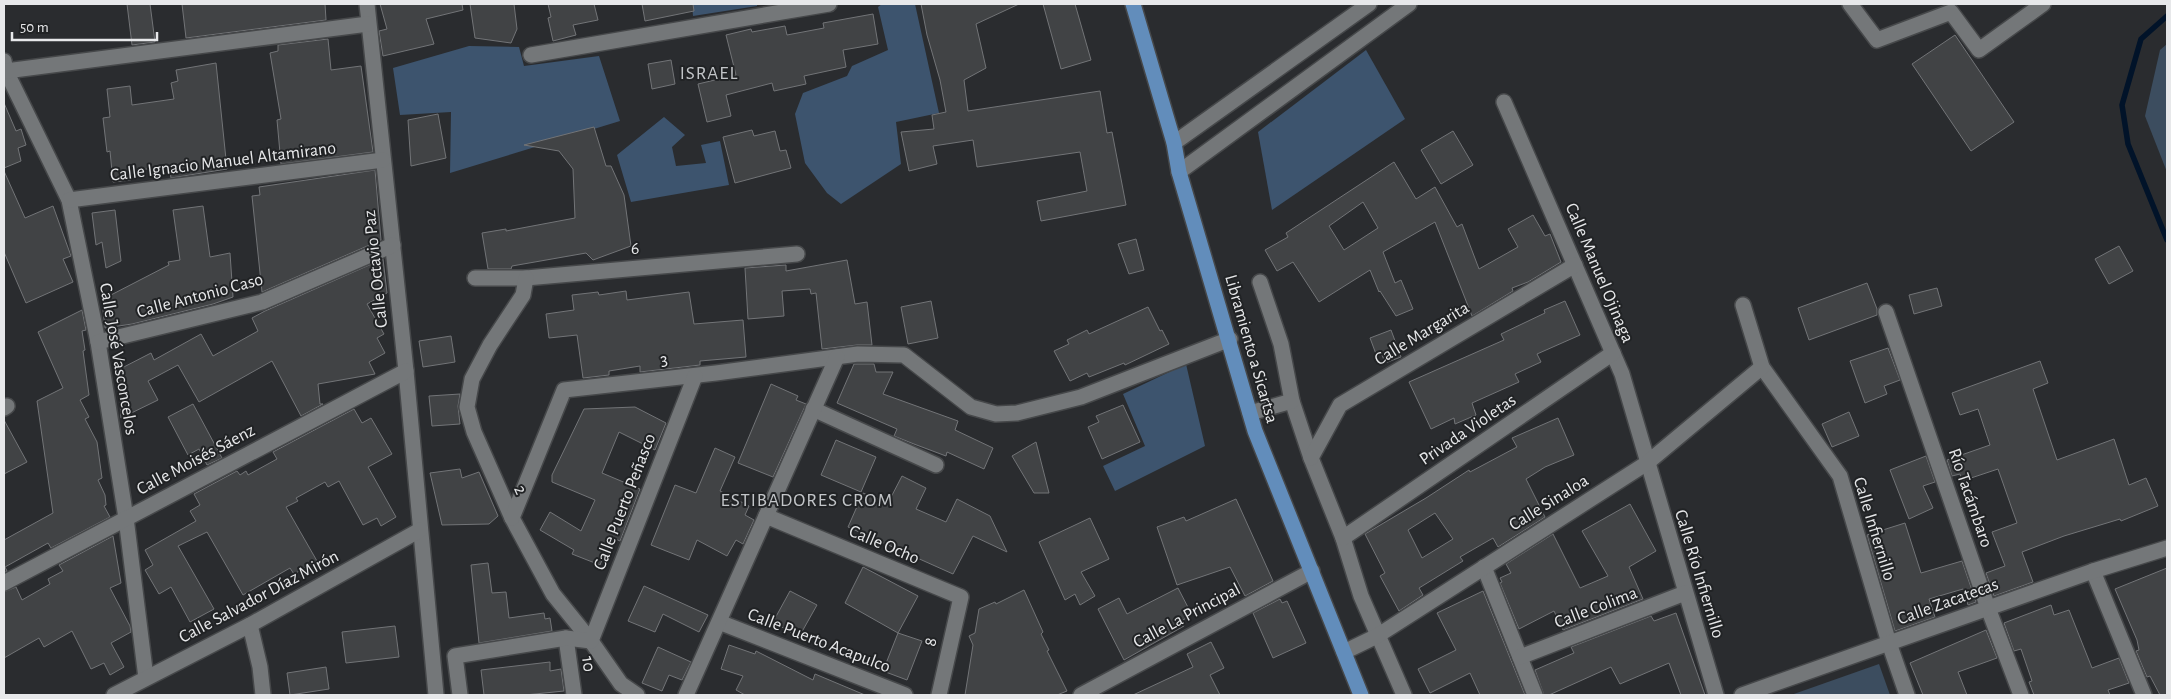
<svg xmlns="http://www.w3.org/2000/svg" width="2171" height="699" font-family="'Alegreya Sans',sans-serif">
<rect width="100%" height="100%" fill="#2a2c2f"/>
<g fill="#3c4d5f">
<polygon points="2167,44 2167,172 2145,116 2160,50"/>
<polygon points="1879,664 1890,695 1791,695"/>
</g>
<g fill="#3d546e">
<polygon points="692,4 757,4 757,6 693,16"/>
<polygon points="882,4 915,4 939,113 896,122 901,164 841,204 827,193 805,163 795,114 803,93 847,76 852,66 888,50 878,7"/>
<polygon points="469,46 519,47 524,66 599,56 620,121 450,173 451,112 400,115 393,68"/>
<polygon points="1366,50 1405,119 1272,210 1258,132"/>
<polygon points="664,117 685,135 672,147 676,166 706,163 701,145 720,141 729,185 631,202 617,155"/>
<polygon points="1186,364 1205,446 1115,491 1103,466 1145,446 1123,394"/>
</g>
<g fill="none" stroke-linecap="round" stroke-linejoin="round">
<polyline stroke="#011329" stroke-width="5.5" points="2167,16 2141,39 2122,105 2128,144 2167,240"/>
</g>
<g fill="#414345" stroke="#727477" fill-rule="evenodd">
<polygon points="127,4 150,4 155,42 132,45"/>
<polygon points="182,4 325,4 326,20 186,38"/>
<polygon points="380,4 462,4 463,10 426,19 434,44 383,56 379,31 387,29"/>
<polygon points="470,4 514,4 517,29 511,43 475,38"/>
<polygon points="548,4 594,4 598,20 573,25 576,35 553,41 548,18 551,17"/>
<polygon points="642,4 693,4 694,11 645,21"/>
<polygon points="921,4 1019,4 976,24 986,68 964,80 968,111 1100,91 1107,133 1112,132 1126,205 1041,221 1037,201 1087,191 1080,152 977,167 973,140 933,146 937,164 909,171 901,132 934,129 932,115 946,112 940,80 927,35"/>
<polygon points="1043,4 1075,4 1091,60 1061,69"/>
<polygon points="873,14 878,44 843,50 846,67 804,76 806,84 774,91 772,83 726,95 731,116 707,122 698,84 736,75 726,35 751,29 752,32 785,26 787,35 824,28 823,23"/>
<polygon points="1955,35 2014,122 1971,151 1912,64"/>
<polygon points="328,39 331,70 361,66 373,152 281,164 277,120 281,119 270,53 278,51 278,45"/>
<polygon points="671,60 675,84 652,89 648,64"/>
<polygon points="216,63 227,169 171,178 169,165 130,172 131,180 113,182 110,151 107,152 103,118 110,117 107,89 130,86 132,105 174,99 171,83 178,81 176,70"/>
<polygon points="4,103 16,131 21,129 26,145 18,148 21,161 4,168"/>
<polygon points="438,114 446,158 411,166 408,120"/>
<polygon points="594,127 606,166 611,166 624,195 631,246 593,260 586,253 512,266 511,269 488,269 482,233 506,229 506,231 575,218 573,169 559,151 524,145"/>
<polygon points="752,130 754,136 775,131 780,151 786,150 791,168 735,183 723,137"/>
<polygon points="1453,131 1473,165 1441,184 1421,150"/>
<path d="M1394,162L1416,199L1435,187L1457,227L1462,224L1479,269L1518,247L1508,229L1533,215L1545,236L1550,234L1561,262L1528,282L1512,288L1513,291L1472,316L1435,222L1383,252L1395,283L1401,280L1413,309L1396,316L1380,291L1379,292L1370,270L1319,302L1293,262L1277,271L1265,250L1288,237L1286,233ZM1363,202L1378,228L1344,250L1329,226Z"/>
<polygon points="375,170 381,240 262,292 252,196 260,195 259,187"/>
<polygon points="4,171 25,218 53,206 71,256 63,259 73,282 26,303 4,252"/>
<polygon points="203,206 210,257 230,253 233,297 213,304 132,324 105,328 102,301 110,301 109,296 169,265 168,262 180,260 173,210"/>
<polygon points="115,210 121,261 106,268 102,242 96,245 92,213"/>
<polygon points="1136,239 1144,270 1129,274 1118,244"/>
<polygon points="2119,246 2133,271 2109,284 2095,259"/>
<polygon points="383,259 387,293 367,304 384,334 377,338 385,353 369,362 375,374 318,384 320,404 323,404 301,416 272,361 199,402 178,365 148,381 158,400 121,418 118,370 151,353 154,360 201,334 213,356 258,331 252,318 265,311"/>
<polygon points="847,260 855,304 867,302 872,345 857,345 822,349 816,293 811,294 810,289 782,291 784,316 748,319 745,268 786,265 786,271"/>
<polygon points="1867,283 1877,309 1877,315 1809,340 1798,308"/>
<polygon points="1937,288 1942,306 1914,314 1909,295"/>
<polygon points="626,291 627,300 689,292 694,324 743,320 746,357 700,361 700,365 640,372 640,366 609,371 609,375 583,378 577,335 549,338 546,314 574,310 572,295 598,292 599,295"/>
<polygon points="931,301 938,338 908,344 901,307"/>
<polygon points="1565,301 1580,335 1537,354 1541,362 1515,374 1519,382 1472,403 1476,415 1455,424 1454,418 1431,429 1409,382 1504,340 1501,334 1545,313 1544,310"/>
<polygon points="1148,307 1160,331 1162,330 1169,344 1125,365 1124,363 1089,377 1087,373 1070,381 1054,351 1069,344 1067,340 1087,330 1089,334"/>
<polygon points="82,310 86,330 82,331 85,350 83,351 89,395 80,400 89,417 85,419 97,442 102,478 98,480 105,495 106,505 104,506 110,517 51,548 48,543 5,567 7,571 4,573 4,540 53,513 37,401 63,388 38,332"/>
<polygon points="1391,330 1401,357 1385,363 1381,352 1376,354 1370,338"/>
<polygon points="451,336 455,362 423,367 419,341"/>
<polygon points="1888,348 1900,380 1884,386 1887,394 1865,403 1850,361"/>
<polygon points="2040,361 2048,383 2033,389 2057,460 2114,439 2129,485 2146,478 2158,506 2121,521 2120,519 2064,536 2022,552 2033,582 1994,596 1986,573 2005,566 1992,532 2017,523 1998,469 1962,481 1960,474 1952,476 1947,460 1990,445 1978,409 1960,415 1952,393"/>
<polygon points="854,364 874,364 876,372 893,372 883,394 958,421 955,430 993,448 984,469 947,452 946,456 914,444 894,436 897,429 837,403"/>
<polygon points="771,384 798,396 796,400 806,404 773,477 738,463"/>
<polygon points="460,394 458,406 460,424 432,426 429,396"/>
<polygon points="193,404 222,458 207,465 199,449 188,455 168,417"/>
<polygon points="1123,405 1140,442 1102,459 1088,427 1099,422 1096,416"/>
<polygon points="635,407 666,423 655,450 619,432 602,473 640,489 620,541 611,537 600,565 572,554 574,550 540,530 550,512 581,531 595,500 552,482 552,475 584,409"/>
<polygon points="354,409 362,423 371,418 392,454 368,467 396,517 381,526 377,518 363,525 339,481 328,487 325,482 296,498 298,501 286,507 317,561 294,574 290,568 243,595 207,532 178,546 214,609 190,622 171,587 159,594 145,570 153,565 145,550 196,521 190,511 200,505 194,494 237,471 240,475 246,471 248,475 277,459 273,452"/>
<polygon points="1849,412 1859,436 1832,447 1822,424"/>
<path d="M1558,418L1574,455L1545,467L1526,479L1545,517L1498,547L1493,538L1460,557L1463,561L1419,588L1423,595L1399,611L1380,576L1385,573L1365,534L1426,498L1469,470L1470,472L1517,447L1512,438ZM1435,513L1453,539L1422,558L1408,530Z"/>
<polygon points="4,420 27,462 4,474"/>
<polygon points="836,440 876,457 861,492 821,475"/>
<polygon points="1036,442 1049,493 1034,493 1012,456"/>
<polygon points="715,448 735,457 720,491 749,506 745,515 754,520 743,544 736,540 727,556 697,540 689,560 651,545 675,485 696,493"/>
<polygon points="1926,456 1935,482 1923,486 1933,508 1909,519 1890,470"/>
<polygon points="460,469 462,478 479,472 498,516 489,524 442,525 430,473"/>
<polygon points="902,476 926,488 916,509 946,522 957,499 990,516 1007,552 973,536 953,574 848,527 863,493 888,503"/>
<polygon points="1236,499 1273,581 1245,596 1230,567 1177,585 1157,527 1184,517 1186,521"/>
<polygon points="1630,504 1656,551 1629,567 1643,599 1563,630 1554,611 1519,629 1500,583 1502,582 1500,578 1511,573 1506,564 1553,534 1580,588 1608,576 1582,531"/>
<polygon points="1090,518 1109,559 1081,572 1095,596 1080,605 1075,594 1065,600 1039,542"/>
<polygon points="1905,523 1921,573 1962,561 1976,602 1968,605 1963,589 1929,599 1935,617 1895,631 1867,535"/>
<polygon points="113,536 121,583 110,588 130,626 131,632 111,643 124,667 110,675 104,663 91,669 72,631 44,647 39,638 4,658 4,592 16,587 22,600 50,584 48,579 63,571 59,565"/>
<polygon points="488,563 492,593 506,592 509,618 544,613 545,619 550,618 552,631 479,643 471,565"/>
<polygon points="863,567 918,596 898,633 845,603"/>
<polygon points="2167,568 2167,695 2160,695 2150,676 2147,677 2136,651 2139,650 2137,640 2115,589"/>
<polygon points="644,586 708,615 699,632 663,614 655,632 628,621"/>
<polygon points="1178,588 1192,615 1181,621 1184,626 1124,660 1098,609 1119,598 1127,614"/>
<polygon points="1024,590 1043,632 1041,634 1049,650 1047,651 1067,691 1057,695 965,695 973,645 969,636 975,633 979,609 995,602 996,604"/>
<polygon points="790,591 817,605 799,637 773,622"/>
<polygon points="1483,591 1525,695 1480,695 1470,673 1430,693 1418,669 1456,650 1437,613"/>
<polygon points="1280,599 1282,603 1287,601 1306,643 1273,658 1253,613"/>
<polygon points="2051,605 2054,615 2069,610 2092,668 2119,658 2129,683 2108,690 2110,695 2034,695 2029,682 2032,681 2021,649 2014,651 2004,623"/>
<polygon points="1676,613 1705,695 1681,695 1669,663 1620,684 1611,667 1549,695 1544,695 1535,670 1574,653 1571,647 1651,616 1654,621"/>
<polygon points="395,626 399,657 346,663 342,632"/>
<polygon points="1986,630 1997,658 1958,672 1967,695 1923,695 1910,663"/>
<polygon points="898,633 922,641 907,680 883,671"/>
<polygon points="1211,642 1224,668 1210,675 1220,695 1133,695 1193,667 1187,654"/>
<polygon points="729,645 755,654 756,651 813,680 815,674 865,695 745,695 736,690 743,676 721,669"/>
<polygon points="658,647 691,662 682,680 669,675 662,691 642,683"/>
<polygon points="550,662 550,671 561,669 564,691 525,695 484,695 481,670"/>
<polygon points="326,667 329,689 290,695 287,673"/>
</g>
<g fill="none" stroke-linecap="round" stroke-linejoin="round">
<defs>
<g id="street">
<polyline points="367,4 406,371 436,695"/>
<polyline points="1850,4 1877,40 1951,12 1979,50 2043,4"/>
<polyline points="531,55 829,4"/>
<polyline points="4,61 6,71 69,200 98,342 126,518 146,678"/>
<polyline points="6,71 368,24"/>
<polyline points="1504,102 1622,374 1716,695"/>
<polyline points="1174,143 1369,4"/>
<polyline points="1179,172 1409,4"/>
<polyline points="69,200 383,160"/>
<polyline points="475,278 526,278 797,254"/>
<polyline points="526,278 523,295 490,345 472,379 467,407 474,432 512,518 553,594 591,641 621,684 637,695"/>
<polyline points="1260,282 1281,344 1292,401 1311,458 1343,538 1361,596 1404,695"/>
<polyline points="1743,305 1762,367 1840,476 1889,643 1907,695"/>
<polyline points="1886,312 1988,608 2021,695"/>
<polyline points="98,342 262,302 393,245"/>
<polyline points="4,408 7,406"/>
<polyline points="813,409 936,465"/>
<polyline points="1250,413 1292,401"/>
<polyline points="1311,458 1340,405 1575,265"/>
<polyline points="766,516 961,597 939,695"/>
<polyline points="512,518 564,390 716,373 858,354 904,355 971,407 996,414 1017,413 1081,397 1230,339"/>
<polyline points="1343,538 1613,353"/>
<polyline points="1484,567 1535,695"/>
<polyline points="2093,571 2144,695"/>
<polyline points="4,583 406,371"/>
<polyline points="719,622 905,695"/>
<polyline points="250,625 260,667 263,695"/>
<polyline points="566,638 574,695"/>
<polyline points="1344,652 1377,636 1647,463 1762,367"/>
<polyline points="1520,657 1685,593"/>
<polyline points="114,695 250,625 420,530"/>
<polyline points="460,695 455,656 566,638 591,641 695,376"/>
<polyline points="686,695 837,357"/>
<polyline points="1081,695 1312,571"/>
<polyline points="1742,695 2093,571 2167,548"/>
</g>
<polyline id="primary" points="1133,4 1174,143 1179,172 1255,431 1361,695"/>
</defs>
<use href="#street" stroke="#46484a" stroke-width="18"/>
<use href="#primary" stroke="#46484a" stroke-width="18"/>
<use href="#street" stroke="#747779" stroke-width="15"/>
<use href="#primary" stroke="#628dbb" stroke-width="15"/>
</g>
<g text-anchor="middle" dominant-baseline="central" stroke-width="4" stroke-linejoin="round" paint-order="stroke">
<g font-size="18" fill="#e7e8ea" stroke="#212325">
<text transform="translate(223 162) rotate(-7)">Calle Ignacio Manuel Altamirano</text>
<text transform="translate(635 249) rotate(-5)">6</text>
<text transform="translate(376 269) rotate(-96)">Calle Octavio Paz</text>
<text transform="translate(1599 273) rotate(67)">Calle Manuel Ojinaga</text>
<text transform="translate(200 296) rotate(-15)">Calle Antonio Caso</text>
<text transform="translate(1422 334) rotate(-31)">Calle Margarita</text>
<text transform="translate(1251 349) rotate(74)">Libramiento a Sicartsa</text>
<text transform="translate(118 359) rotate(80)">Calle José Vasconcelos</text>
<text transform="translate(664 360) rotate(-7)">3</text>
<text transform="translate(1468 430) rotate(-34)">Privada Violetas</text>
<text transform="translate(196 460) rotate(-28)">Calle Moisés Sáenz</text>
<text transform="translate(520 490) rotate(66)">2</text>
<text transform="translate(1970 498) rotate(71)">Río Tacámbaro</text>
<text transform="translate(625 502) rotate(-69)">Calle Puerto Peñasco</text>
<text transform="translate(1549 503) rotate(-32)">Calle Sinaloa</text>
<text transform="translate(1874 529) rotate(73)">Calle Infiernillo</text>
<text transform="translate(884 545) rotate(23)">Calle Ocho</text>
<text transform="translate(1699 574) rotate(73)">Calle Río Infiernillo</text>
<text transform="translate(259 597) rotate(-28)">Calle Salvador Díaz Mirón</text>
<text transform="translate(1948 602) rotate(-20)">Calle Zacatecas</text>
<text transform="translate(1596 608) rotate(-21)">Calle Colima</text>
<text transform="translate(1187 616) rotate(-28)">Calle La Principal</text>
<text transform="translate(819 641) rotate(21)">Calle Puerto Acapulco</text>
<text transform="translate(931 642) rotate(-78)">8</text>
<text transform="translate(588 664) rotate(82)">10</text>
</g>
<g font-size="19" letter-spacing="1" fill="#c2c5c8" stroke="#212325">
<text x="709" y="73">ISRAEL</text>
<text x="807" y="500">ESTIBADORES CROM</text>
</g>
</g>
<rect width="2171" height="699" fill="none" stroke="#e7e8ea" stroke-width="10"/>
<path d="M12 32v8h145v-8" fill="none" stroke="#e7e8ea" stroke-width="2.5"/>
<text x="20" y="32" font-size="15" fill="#e7e8ea" stroke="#212325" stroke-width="4" paint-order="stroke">50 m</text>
</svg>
